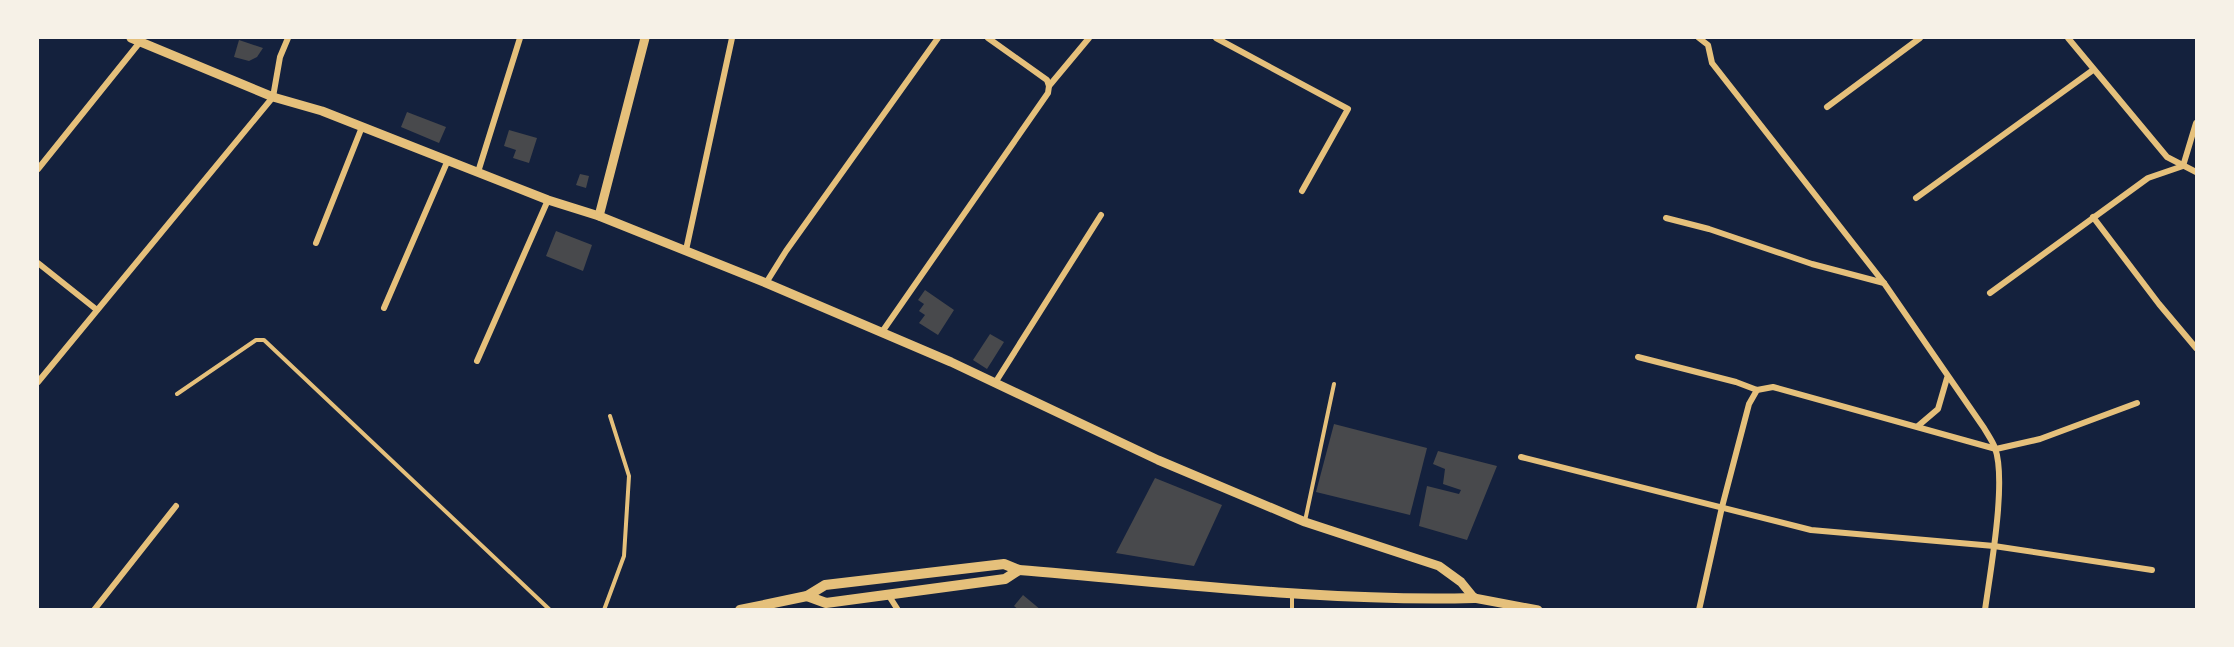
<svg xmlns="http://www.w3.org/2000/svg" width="2234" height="647" font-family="Manrope,sans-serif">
<rect width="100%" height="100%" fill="#14213d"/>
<g fill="#48494c">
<polygon points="239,40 263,48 257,57 249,61 234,57"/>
<polygon points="407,112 446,127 439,143 401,127"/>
<polygon points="509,130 537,138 529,163 513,158 516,150 504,146"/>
<polygon points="580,174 589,176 586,188 576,185"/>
<polygon points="556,231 592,245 583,271 546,256"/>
<polygon points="925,290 954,310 938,335 919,323 925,315 919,311 924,304 918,300"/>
<polygon points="990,334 1004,342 987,369 973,360"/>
<polygon points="1334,424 1427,448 1410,515 1316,492"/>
<polygon points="1438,451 1497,466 1467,540 1419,526 1427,486 1459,494 1461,490 1443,484 1445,469 1433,464"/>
<polygon points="1155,478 1222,505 1194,566 1116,553"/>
<polygon points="1023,595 1041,610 1019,610 1014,606"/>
</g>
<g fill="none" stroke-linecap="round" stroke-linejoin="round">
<g stroke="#e5c07b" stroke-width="4">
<polyline points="177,394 256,340 264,340 550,610"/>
<polyline points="1305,521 1334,384"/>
<polyline points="604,610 624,556 629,476 610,416"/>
<polyline points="1292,610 1292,595"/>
</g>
<g stroke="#e5c07b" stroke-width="6">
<polyline points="988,38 1047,80 1049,86"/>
<polyline points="1216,38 1348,109 1302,191"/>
<path d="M1699,38L1708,45L1712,63L1884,283L1984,428C1988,435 1993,442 1995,448C2007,481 1990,573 1985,610"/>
<polyline points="2068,38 2167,157 2196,172"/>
<polyline points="1827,107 1920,38"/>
<polyline points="38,169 140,42"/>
<polyline points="478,172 520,38"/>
<polyline points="1916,198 2093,70"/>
<polyline points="2093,217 2159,304 2196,348"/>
<polyline points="1666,218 1709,229 1812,264 1884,283"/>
<polyline points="316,243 362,127"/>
<polyline points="686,250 732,38"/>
<polyline points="38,263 97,310"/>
<polyline points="766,283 786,251 938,38"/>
<polyline points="1990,293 2148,178 2183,166 2196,123"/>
<polyline points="384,308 448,160"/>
<polyline points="882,332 1048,93 1049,86 1089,38"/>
<polyline points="1638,357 1736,382 1757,390 1773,387 1996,449 2040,439 2137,403"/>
<polyline points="477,361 548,200"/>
<polyline points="38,382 273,97 280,57 288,38"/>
<polyline points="995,383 1101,215"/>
<polyline points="1918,426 1938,409 1947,378"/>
<polyline points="1521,457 1811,530 1994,546 2152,570"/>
<polyline points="889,596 898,610"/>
<polyline points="94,610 176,506"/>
<polyline points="1699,610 1722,507 1749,404 1757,390"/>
</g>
<g stroke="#e5c07b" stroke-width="9">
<polyline points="131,38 273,97 322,111 548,200 599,216 766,283 951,362 1158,460 1305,522 1439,566 1461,582 1474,598"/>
<polyline points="599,216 645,38"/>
<polyline points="1474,598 1538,610"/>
</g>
<g stroke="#e5c07b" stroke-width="10">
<polyline points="807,596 826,603 1005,579 1019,570"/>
<path d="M740,610L807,596L825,585L1004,564L1019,570C1170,582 1322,602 1474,598"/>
</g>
</g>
<rect width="2234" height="647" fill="none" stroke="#f6f1e7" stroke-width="78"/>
</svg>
